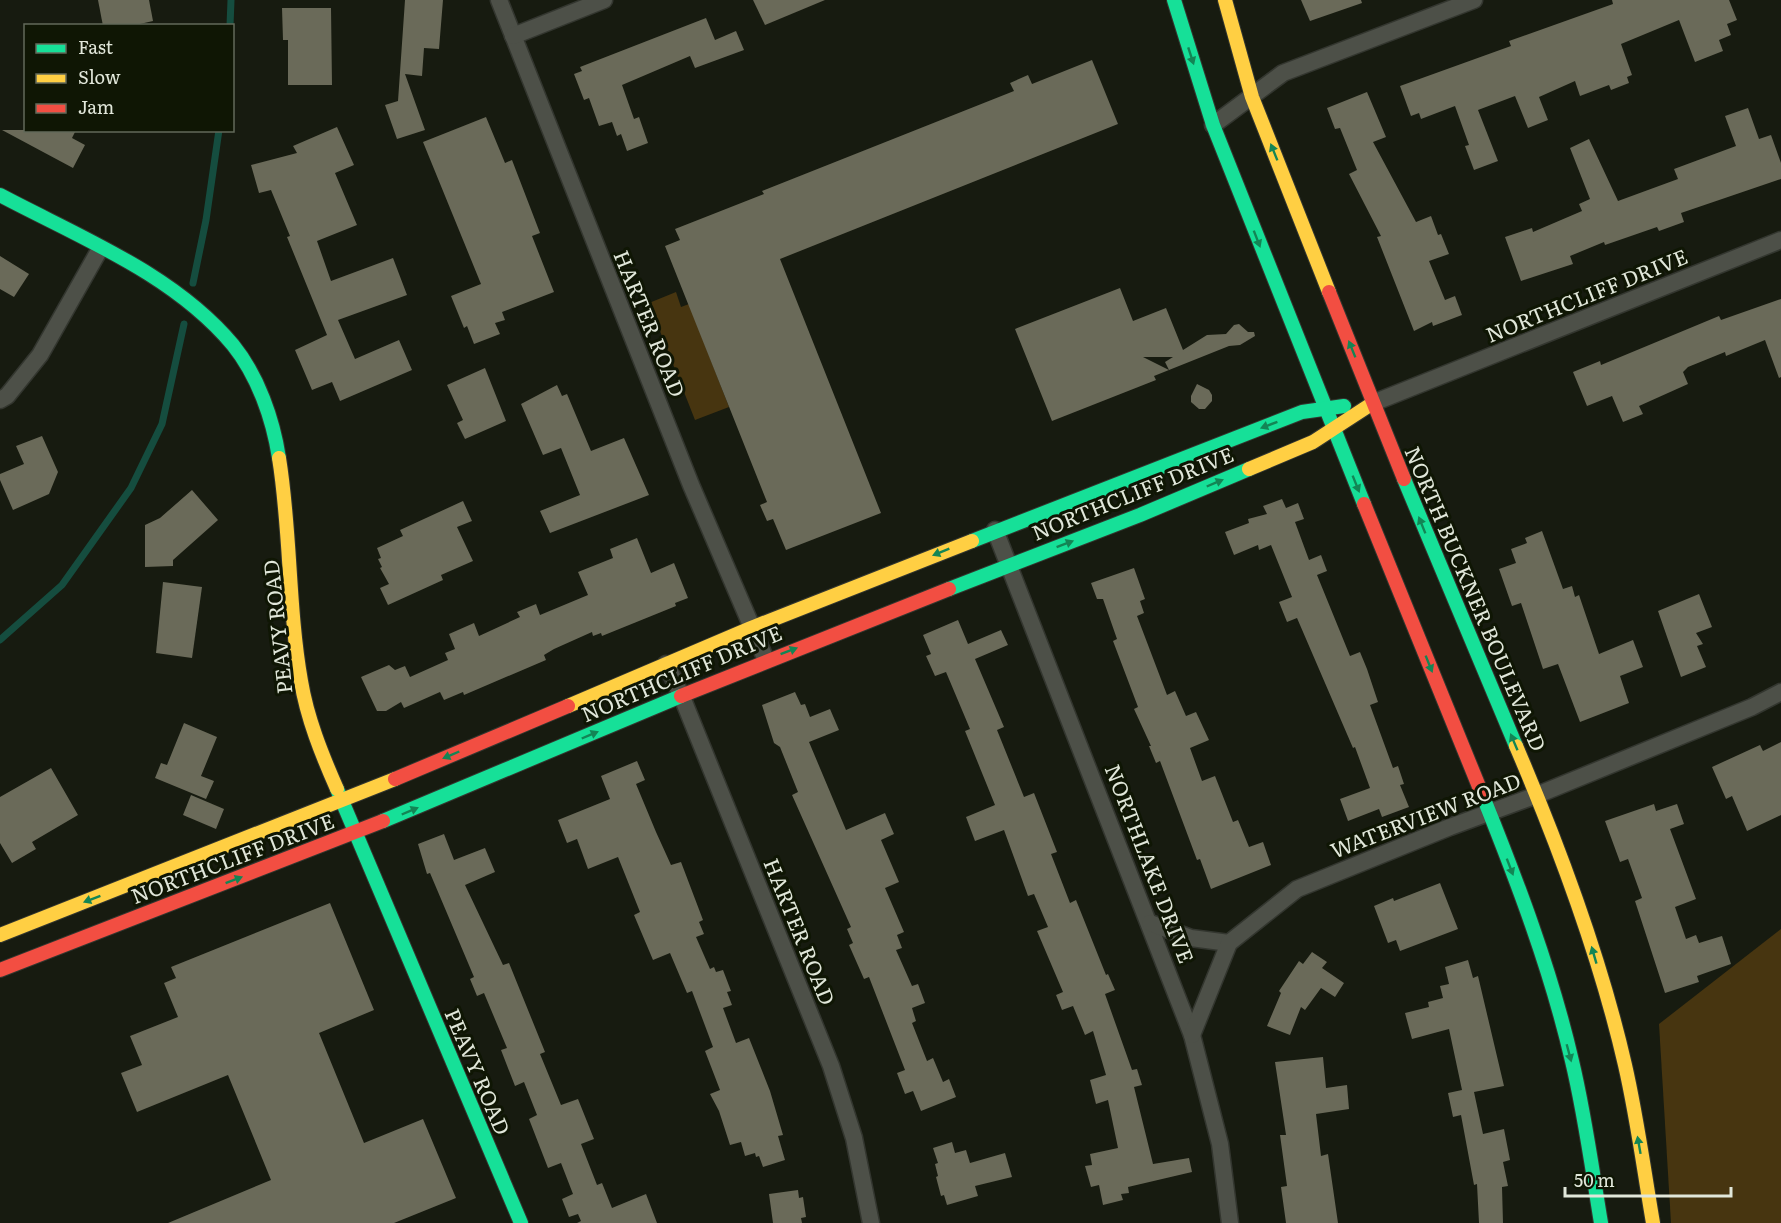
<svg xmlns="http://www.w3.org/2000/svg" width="1781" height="1223" font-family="Literata,serif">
<rect width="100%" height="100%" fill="#171b10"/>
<g fill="#473510">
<polygon points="676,292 681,307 689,304 729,407 695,420 649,303"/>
<polygon points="1781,929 1781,1223 1671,1223 1659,1024"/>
</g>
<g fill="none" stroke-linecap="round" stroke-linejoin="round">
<g stroke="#154d3f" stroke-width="7">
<polyline points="230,26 231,0"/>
<polyline points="193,283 206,220 219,130"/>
<polyline points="0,640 62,585 131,488 162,424 184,324"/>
</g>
</g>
<g fill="#6a6a59">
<polygon points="98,0 149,0 153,21 131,26 103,26"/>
<polygon points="405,0 443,0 439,49 424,48 422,76 405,74 425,130 397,139 385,105 398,101"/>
<polygon points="753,0 825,0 765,25"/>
<polygon points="1301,0 1361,0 1362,3 1310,21"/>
<polygon points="1612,0 1729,0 1737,20 1727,24 1731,35 1719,40 1723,51 1695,62 1679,20 1621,44 1632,75 1627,77 1629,83 1611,90 1609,85 1580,96 1575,81 1539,97 1548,120 1528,128 1515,96 1478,110 1498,161 1474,170 1465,146 1469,145 1455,106 1421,119 1419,113 1411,116 1400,86 1511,46 1509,41 1613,4"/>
<polygon points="282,8 331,8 332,85 288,85 288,40 283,40"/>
<polygon points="706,18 715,40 736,31 744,50 695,68 690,56 622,85 634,119 639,117 648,143 627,151 621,134 617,136 612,122 599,126 589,98 584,100 574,74 582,71 580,67"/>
<polygon points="1092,60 1118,124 780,259 881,513 786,550 773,519 767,521 760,505 767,502 665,246 680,240 675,229 764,194 762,191 1014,91 1010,83 1028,75 1032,84"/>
<polygon points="1367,92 1386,137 1373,142 1416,222 1431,216 1438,235 1441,234 1449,254 1429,261 1445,300 1455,296 1462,315 1433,326 1432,322 1414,331 1377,237 1381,236 1349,174 1357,170 1340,128 1335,129 1327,108"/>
<polygon points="1748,108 1759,139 1771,135 1781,163 1781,179 1681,213 1684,222 1659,231 1657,227 1605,245 1604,242 1570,256 1573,264 1521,281 1505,237 1532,228 1533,232 1582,211 1579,204 1590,199 1570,148 1589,139 1618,201 1678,179 1674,169 1736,146 1725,116"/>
<polygon points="486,117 505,163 512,160 540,233 532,236 554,292 502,312 505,320 495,323 500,334 474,344 467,326 464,328 451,296 481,284 423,142"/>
<polygon points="337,127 354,165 335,173 357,225 317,241 331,281 393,258 407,295 338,320 355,359 399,340 412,370 340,401 332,382 312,390 295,350 327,335 287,237 290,236 271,190 259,193 251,165 297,153 293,146"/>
<polygon points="2,130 76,130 72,138 85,145 73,168"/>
<polygon points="0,256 29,274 14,297 0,289"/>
<polygon points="1120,288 1133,321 1166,308 1183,350 1207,335 1226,334 1234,325 1239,324 1248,332 1254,332 1255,336 1240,345 1229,346 1169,370 1165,362 1173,357 1143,357 1169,370 1154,376 1156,380 1052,421 1015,329"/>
<polygon points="1781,299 1781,377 1779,378 1765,340 1726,356 1725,352 1688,367 1683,372 1688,384 1639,406 1643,414 1623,422 1612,396 1587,406 1573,372 1600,361 1601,365 1719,316 1721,320"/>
<polygon points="485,368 506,421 465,439 457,423 463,420 447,385"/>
<polygon points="1197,384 1209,390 1212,395 1212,401 1205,409 1199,409 1191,402 1191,396"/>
<polygon points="557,385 562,396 567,394 591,451 624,438 649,495 550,533 540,511 580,495 561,448 543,455 521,404"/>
<polygon points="42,436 58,472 49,494 13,510 0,480 0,474 24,464 16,446"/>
<polygon points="192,490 218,520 173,560 173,566 145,567 145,525 160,518"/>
<polygon points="1282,499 1286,508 1298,503 1304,519 1295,522 1309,560 1321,555 1327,571 1317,575 1350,656 1360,652 1367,669 1378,702 1370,705 1393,768 1398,766 1404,784 1400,785 1409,807 1382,817 1379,809 1348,821 1340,799 1370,788 1355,747 1353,748 1297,618 1287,622 1279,602 1292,597 1271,545 1259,550 1258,545 1234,555 1225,532 1249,523 1248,519 1267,514 1263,506"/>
<polygon points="463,501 472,521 457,527 473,561 441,575 443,580 388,605 380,588 389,584 380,568 382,567 378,559 381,558 377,548 403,536 400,530"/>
<polygon points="1542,531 1563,589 1572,586 1575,597 1579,595 1599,654 1633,640 1643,667 1620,676 1629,703 1580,722 1558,664 1543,669 1521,603 1512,606 1499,569 1516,563 1511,549 1527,543 1525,538"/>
<polygon points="637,538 651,573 674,563 688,598 675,603 676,606 602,636 601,633 593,636 592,632 554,649 544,655 546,660 464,695 463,692 444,700 440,692 404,708 401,702 386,711 377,711 361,677 389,665 395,670 405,666 410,677 448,660 445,653 455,649 449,634 474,623 479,636 520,617 517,612 536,604 540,615 588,595 578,572 613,558 610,549"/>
<polygon points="1134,568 1145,599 1140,601 1144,613 1137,616 1167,695 1175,691 1186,716 1196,712 1209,740 1190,748 1202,781 1215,776 1233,822 1238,820 1249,847 1263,842 1271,865 1211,889 1200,859 1197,860 1160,761 1156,763 1149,746 1151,746 1134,709 1138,707 1113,641 1117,639 1103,599 1097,599 1091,583"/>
<polygon points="163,582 202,587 192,658 156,653"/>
<polygon points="1699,594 1712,627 1696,633 1703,644 1697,646 1706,667 1681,677 1658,611"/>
<polygon points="958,620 968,644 1001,630 1008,645 975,659 1004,727 997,730 1024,797 1034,793 1057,852 1051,854 1070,903 1076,900 1106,975 1108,974 1115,990 1105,994 1132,1070 1137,1069 1142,1085 1134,1087 1153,1164 1189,1158 1192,1172 1128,1187 1129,1193 1121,1194 1123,1200 1103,1205 1099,1185 1091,1187 1085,1166 1092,1165 1090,1154 1118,1148 1108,1100 1096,1104 1090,1080 1106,1075 1093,1031 1085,1035 1073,1006 1062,1010 1056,995 1063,992 1037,931 1048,927 1034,894 1028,896 1004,830 975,841 966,817 995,805 965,731 970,729 946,672 935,676 926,656 931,654 923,635"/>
<polygon points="795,692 801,705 805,704 810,717 830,709 839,730 809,742 846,830 885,813 894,834 881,840 899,882 885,888 904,932 897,935 902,948 896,950 912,986 918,984 925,1003 912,1008 916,1021 912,1023 927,1061 933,1058 943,1082 949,1079 956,1097 921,1111 913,1091 905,1094 897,1073 905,1070 869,977 864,979 849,945 853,943 847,929 851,927 792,795 798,792 780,747 774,743 762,705"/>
<polygon points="184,723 217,737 201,776 214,781 206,799 155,778 161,763 167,765"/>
<polygon points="1781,742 1781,815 1747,831 1732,796 1726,799 1712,767 1760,745 1763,751"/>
<polygon points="637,761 645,780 636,784 656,832 671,865 681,862 703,920 699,922 704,934 696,937 710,969 714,967 716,972 723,970 731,991 727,992 732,1005 723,1008 736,1043 749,1038 770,1091 783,1135 778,1136 785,1160 763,1167 759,1156 756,1157 755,1153 745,1156 741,1142 730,1145 719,1111 710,1094 720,1090 705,1051 713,1047 692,991 687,993 670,953 653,960 634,915 640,912 618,857 588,869 577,839 567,843 558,820 610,799 601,776"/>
<polygon points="51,768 78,815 32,842 36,849 12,863 0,843 0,797"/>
<polygon points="191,795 224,809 216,829 183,815"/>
<polygon points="1654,804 1656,811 1677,804 1684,824 1670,829 1696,899 1675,907 1686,939 1696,935 1699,943 1722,936 1731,964 1697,976 1699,982 1665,993 1635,901 1642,898 1628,859 1620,862 1605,821"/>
<polygon points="444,834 454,860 485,848 495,872 465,885 503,965 509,963 545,1052 540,1054 561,1105 578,1099 594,1139 581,1144 597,1185 602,1183 612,1208 646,1194 657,1223 577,1223 581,1221 578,1214 569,1217 562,1199 573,1194 561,1163 548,1168 529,1119 537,1115 524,1082 515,1086 501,1050 507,1048 484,993 477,996 470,979 474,977 430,873 427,874 418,844"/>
<polygon points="1440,883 1458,929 1400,951 1396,940 1388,943 1374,906 1393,898 1394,901"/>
<polygon points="330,903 374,1010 319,1033 364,1143 423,1119 456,1198 394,1223 168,1223 271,1180 228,1075 137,1112 121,1073 142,1065 130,1036 178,1017 164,983 176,978 171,967"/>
<polygon points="1312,952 1327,962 1322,968 1344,983 1335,997 1321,988 1305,1010 1301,1007 1290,1035 1267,1026 1281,993 1279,991 1299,961 1303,964"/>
<polygon points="1468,960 1473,978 1478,976 1504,1086 1474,1092 1483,1134 1504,1129 1510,1160 1503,1162 1508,1186 1502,1187 1503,1223 1479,1223 1477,1184 1474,1185 1461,1115 1453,1117 1448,1093 1462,1090 1449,1029 1412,1039 1405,1013 1429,1007 1428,1002 1443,998 1440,986 1449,984 1445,967"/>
<polygon points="1323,1057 1326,1088 1347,1085 1349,1109 1316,1114 1321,1156 1328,1154 1338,1223 1286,1223 1281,1187 1287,1186 1280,1135 1286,1135 1275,1062"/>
<polygon points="952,1142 955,1153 966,1150 970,1163 1005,1153 1012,1177 975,1186 978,1196 947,1205 944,1195 941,1196 936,1177 938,1176 935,1164 938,1163 933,1148"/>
<polygon points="798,1190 799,1198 803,1197 806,1217 801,1218 802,1223 773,1223 769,1194"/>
</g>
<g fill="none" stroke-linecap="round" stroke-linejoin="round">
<defs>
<g id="street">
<polyline points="499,0 691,485 766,660"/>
<polyline points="513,36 604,0"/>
<polyline points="1213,125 1283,73 1474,0"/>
<polyline points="0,400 7,396 40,355 100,249"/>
<polyline points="1373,403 1781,240"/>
<polyline points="995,530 1192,1035 1220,1144 1230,1223"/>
<polyline points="666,664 682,697 831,1066 854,1138 871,1223"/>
<polyline points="1150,923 1191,938 1229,943"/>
<polyline points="1192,1035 1229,943 1297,889 1450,827 1537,795 1752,707 1781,692"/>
</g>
<g id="fast">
<polyline points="1174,0 1213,125 1364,504"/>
<path d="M0,195C79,237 174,274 233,345C258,376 273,419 279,458"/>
<polyline points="1404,479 1516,746"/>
<polyline points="972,541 1302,412 1344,406"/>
<polyline points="949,589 1140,515 1249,469"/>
<polyline points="337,789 521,1223"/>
<path d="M1482,794C1517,881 1551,970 1572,1061C1585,1115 1592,1169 1601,1223"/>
<polyline points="383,821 681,696"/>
</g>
<g id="slow">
<polyline points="1225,0 1252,97 1329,292"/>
<path d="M279,458C291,532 288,607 301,681C307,718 322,755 337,789"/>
<polyline points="1249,469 1313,442 1373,403"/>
<polyline points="568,706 751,628 972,541"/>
<path d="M1516,746C1560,849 1600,956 1625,1065C1637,1117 1644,1171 1653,1223"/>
<polyline points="0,935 395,779"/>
</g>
<g id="jam">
<polyline points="1329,292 1404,479"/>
<polyline points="1364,504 1482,794"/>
<polyline points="681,696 949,589"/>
<polyline points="395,779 568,706"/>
<polyline points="0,970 383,821"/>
</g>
</defs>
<use href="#street" stroke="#33362f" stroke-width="19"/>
<use href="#fast" stroke="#33362f" stroke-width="16"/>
<use href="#slow" stroke="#33362f" stroke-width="16"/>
<use href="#jam" stroke="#33362f" stroke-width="16"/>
<use href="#street" stroke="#4d5048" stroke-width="16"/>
<use href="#fast" stroke="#16e098" stroke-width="14"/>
<use href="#slow" stroke="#ffcf43" stroke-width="14"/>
<use href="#jam" stroke="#f24e42" stroke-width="14"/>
</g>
<defs><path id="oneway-solid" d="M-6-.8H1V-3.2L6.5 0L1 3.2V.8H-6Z" transform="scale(1.5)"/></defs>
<g fill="#138555">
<use href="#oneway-solid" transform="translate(1191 56) rotate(72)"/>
<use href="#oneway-solid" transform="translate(1274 152) rotate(-112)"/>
<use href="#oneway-solid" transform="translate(1257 239) rotate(69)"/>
<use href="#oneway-solid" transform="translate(1352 349) rotate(-112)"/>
<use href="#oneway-solid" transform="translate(1269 425) rotate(159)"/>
<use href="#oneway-solid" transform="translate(1215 483) rotate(-23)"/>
<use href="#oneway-solid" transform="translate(1356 484) rotate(68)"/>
<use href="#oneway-solid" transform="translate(1422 525) rotate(-112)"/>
<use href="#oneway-solid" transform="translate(1065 544) rotate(-21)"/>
<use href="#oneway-solid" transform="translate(941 552) rotate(158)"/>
<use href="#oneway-solid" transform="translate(789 651) rotate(-21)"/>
<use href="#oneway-solid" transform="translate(1429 664) rotate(68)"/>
<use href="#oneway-solid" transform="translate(590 735) rotate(-23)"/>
<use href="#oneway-solid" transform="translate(1514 742) rotate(-113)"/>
<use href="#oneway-solid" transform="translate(451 755) rotate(157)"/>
<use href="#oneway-solid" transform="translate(410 811) rotate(-23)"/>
<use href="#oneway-solid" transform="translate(1510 867) rotate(69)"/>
<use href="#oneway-solid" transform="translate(234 880) rotate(-21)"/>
<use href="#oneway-solid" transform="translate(92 899) rotate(159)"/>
<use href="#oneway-solid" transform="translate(1594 955) rotate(-106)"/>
<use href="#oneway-solid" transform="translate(1569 1053) rotate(75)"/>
<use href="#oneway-solid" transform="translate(1639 1145) rotate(-100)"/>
</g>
<g text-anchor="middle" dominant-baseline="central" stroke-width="6" stroke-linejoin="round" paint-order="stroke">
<g font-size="21" fill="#e1e7da" stroke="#0f1604">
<text transform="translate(1586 294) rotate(-22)">NORTHCLIFF DRIVE</text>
<text transform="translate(651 323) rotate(68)">HARTER ROAD</text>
<text transform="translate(1132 492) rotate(-22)">NORTHCLIFF DRIVE</text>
<text transform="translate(1477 598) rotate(67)">NORTH BUCKNER BOULEVARD</text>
<text transform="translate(276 627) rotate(-96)">PEAVY ROAD</text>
<text transform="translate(681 672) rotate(-23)">NORTHCLIFF DRIVE</text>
<text transform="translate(1425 814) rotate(-21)">WATERVIEW ROAD</text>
<text transform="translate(232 857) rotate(-21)">NORTHCLIFF DRIVE</text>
<text transform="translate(1151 863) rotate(69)">NORTHLAKE DRIVE</text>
<text transform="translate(801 931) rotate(68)">HARTER ROAD</text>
<text transform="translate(479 1071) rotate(67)">PEAVY ROAD</text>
</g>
</g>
<rect x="24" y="24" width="210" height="108" fill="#0f1604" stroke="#636a5a" stroke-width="1.5"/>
<rect x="36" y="44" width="30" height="9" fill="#16e098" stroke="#636a5a" stroke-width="1.5"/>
<text x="78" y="54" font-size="18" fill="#e1e7da">Fast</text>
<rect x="36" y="74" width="30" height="9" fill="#ffcf43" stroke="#636a5a" stroke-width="1.5"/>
<text x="78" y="84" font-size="18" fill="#e1e7da">Slow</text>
<rect x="36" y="104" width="30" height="9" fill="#f24e42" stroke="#636a5a" stroke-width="1.5"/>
<text x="78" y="114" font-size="18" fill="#e1e7da">Jam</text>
<path d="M1565 1187v9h166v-9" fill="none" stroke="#e1e7da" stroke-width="3"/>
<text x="1574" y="1187" font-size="18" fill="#e1e7da" stroke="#0f1604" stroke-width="4.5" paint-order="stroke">50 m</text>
</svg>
